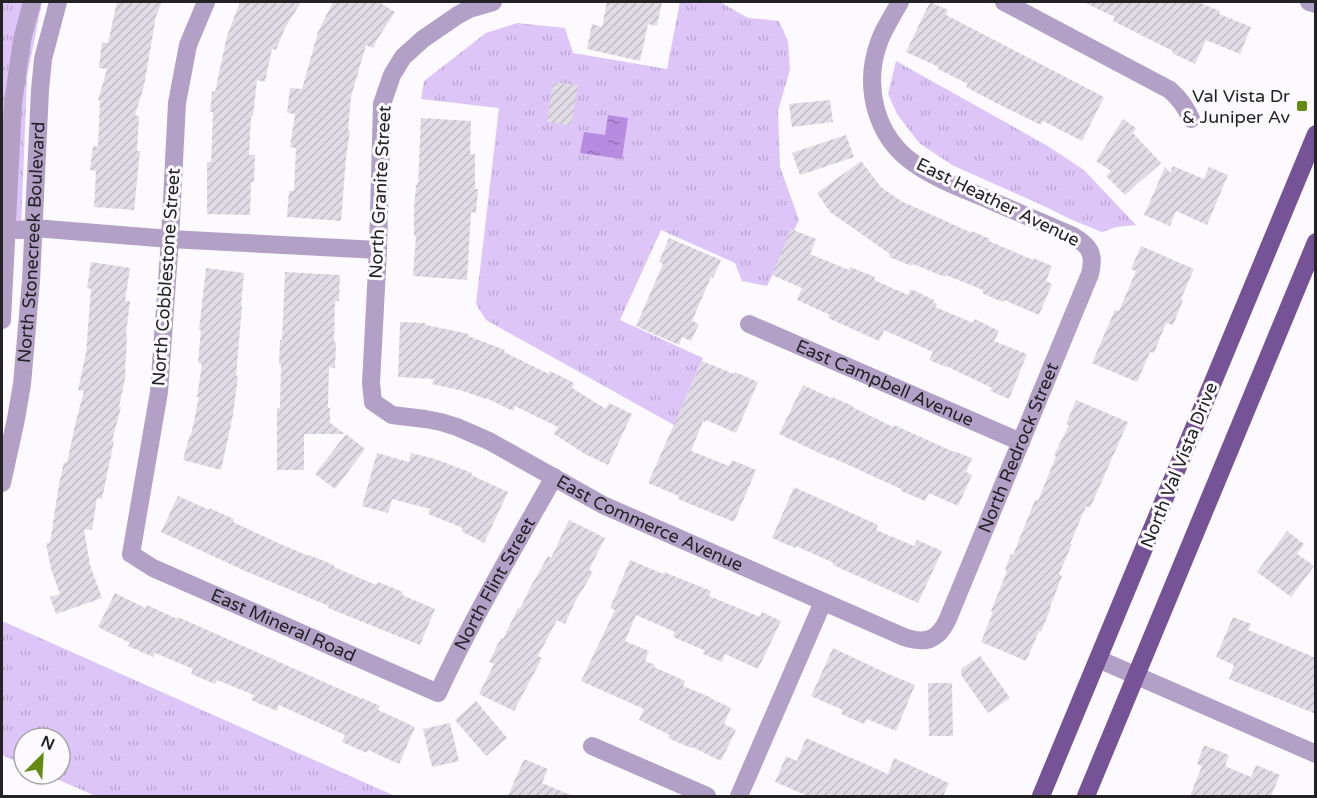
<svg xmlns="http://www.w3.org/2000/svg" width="1317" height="798" font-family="'Varela Round',sans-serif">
<defs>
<pattern id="grass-tufts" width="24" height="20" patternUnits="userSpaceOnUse" patternTransform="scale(1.5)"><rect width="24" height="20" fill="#dec5f8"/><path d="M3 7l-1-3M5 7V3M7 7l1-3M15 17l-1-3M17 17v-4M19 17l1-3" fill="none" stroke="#bea9d4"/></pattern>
<pattern id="water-ripples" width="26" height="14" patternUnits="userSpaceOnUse" patternTransform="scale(1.5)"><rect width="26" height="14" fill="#b68be0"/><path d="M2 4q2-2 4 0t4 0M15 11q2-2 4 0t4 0" fill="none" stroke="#9471b5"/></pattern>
<pattern id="building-hatch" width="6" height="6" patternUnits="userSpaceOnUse" patternTransform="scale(1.5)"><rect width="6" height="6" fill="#e0dbe5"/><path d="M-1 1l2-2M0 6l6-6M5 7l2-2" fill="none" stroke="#c0bcc4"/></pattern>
</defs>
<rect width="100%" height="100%" fill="#fcfafe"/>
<g fill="url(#grass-tufts)">
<polygon points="2,2 42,2 27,77 21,230 2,229"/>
<polygon points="680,2 720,2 748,18 779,21 788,41 790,69 778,111 780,167 799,220 767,286 742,281 735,263 661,230 620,320 703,358 674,425 486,320 476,304 499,108 421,99 424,81 486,33 517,23 565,28 573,53 667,69"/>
<polygon points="896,61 1046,145 1084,170 1136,225 1116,227 1102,232 1070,219 1046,207 952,165 919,143 897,114 888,94"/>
<polygon points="2,621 395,796 96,796 45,774 60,774 60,738 24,738 24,765 2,755"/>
</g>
<polygon fill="url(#water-ripples)" points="608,115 628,118 622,159 580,153 584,132 605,135"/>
<g fill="url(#building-hatch)">
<polygon points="117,2 162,2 156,16 144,86 135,115 139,116 137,151 140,151 134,210 94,207 96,171 90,170 93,146 98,147 100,101 98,100 107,69 99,68 102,42 108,43"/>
<polygon points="240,2 301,2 285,28 276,50 272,49 265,82 257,80 253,116 251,116 249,155 255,155 254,182 251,182 250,215 207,214 207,162 211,162 213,112 210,112 212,91 215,92 227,36"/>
<polygon points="333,2 379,2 395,12 378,38 373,48 366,45 351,97 348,130 350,131 346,158 341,221 287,217 289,191 294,191 296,148 290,147 295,114 287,113 290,88 302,89 318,32"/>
<polygon points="607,2 662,2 657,26 648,24 640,61 587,49 592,24 602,27"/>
<polygon points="930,2 948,10 946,15 1104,97 1082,141 1043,121 1041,125 996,103 966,87 968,84 938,69 939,67 906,52"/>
<polygon points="1083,2 1198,2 1220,11 1219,14 1251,27 1240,54 1206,40 1195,64 1172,53 1173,51 1113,21 1115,17"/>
<polygon points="553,82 578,85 571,126 547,122"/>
<polygon points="830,100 833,122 792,127 789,104"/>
<polygon points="421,118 471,121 470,154 475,154 475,189 478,189 476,213 471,212 467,280 413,276 416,236 414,236 414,209 416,185 418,185"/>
<polygon points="1123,119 1136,128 1133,133 1161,163 1125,195 1106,176 1111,171 1096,161"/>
<polygon points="846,135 854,157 800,175 792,153"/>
<polygon points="861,161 881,187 901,201 972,233 972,231 990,239 989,241 1033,260 1033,258 1052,266 1046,281 1052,284 1039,315 1004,300 1003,302 993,298 982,293 983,290 946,275 945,277 913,264 912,266 889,257 890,254 830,212 817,193"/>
<polygon points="1173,166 1204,179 1209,167 1228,175 1207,225 1176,211 1170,226 1144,215 1165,167 1170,173"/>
<polygon points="791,229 816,239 810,254 849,270 850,267 875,277 874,280 908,295 911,289 934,300 933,302 937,304 935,307 973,323 975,319 999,331 994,341 1027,354 1009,399 990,391 992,388 946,366 946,367 929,360 933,352 884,330 879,341 828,318 830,315 797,300 802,288 772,275"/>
<polygon points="669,238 721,260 713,278 711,277 692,321 699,324 691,341 682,337 679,345 636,326 663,264 659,262"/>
<polygon points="1141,246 1194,269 1181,299 1183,300 1173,325 1166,323 1154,353 1150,352 1137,382 1092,363 1115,310 1119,311 1136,271 1131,269"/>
<polygon points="91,262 130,268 125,301 130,301 126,334 127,335 125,374 126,374 119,407 121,407 112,441 114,441 102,499 97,498 92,530 84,529 90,565 102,598 56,614 50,597 60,594 51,569 46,543 50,543 59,484 64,462 67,463 75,425 84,391 78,390 86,353 91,289 87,288"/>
<polygon points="206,268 244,273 241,306 242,306 236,376 238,376 233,415 221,470 183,460 190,434 191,435 199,397 197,397 202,364 198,363 201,330 199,330"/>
<polygon points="285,272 340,275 339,301 335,301 334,342 336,342 335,368 329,367 328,408 330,408 330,423 345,434 304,434 304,470 277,470 277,408 280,408 281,365 279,365 280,340 282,340"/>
<polygon points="400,322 426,323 426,325 469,334 468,336 505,350 504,352 549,374 550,371 574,383 572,388 606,409 609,403 632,414 608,465 585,454 554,434 558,427 515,406 513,411 486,398 486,399 463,391 432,384 434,379 398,377"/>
<polygon points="702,361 734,374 735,372 758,382 736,433 706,420 705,422 703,421 691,451 729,466 732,460 756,470 734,522 678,499 679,496 648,483"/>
<polygon points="803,385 831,398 832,397 853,406 852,407 893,427 894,425 954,452 954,451 972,458 966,472 972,475 958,506 929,493 925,501 901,491 901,489 831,457 830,458 779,434"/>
<polygon points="1076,400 1128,422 1090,508 1086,506 1070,544 1072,544 1059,574 1062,576 1050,607 1051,607 1041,632 1039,631 1026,661 981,642 993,612 991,611 1007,571 1005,570 1011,554 1013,555 1035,500 1038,501 1056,456 1054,455 1069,425 1066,424"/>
<polygon points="346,434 365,449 335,489 315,474"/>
<polygon points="377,453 409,462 411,453 435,459 472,473 471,475 508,492 484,543 461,531 463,528 428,514 430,509 392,499 388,513 362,506"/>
<polygon points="794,487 878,525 876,530 914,546 917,540 942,551 918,603 833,565 834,563 796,546 795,548 772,538"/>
<polygon points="178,496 209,510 209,508 234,519 233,522 280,544 309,556 309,555 334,565 334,567 376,585 378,582 403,592 402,595 435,609 420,645 328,608 329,606 245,571 161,532"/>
<polygon points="569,520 605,538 589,570 593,572 575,602 565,624 557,620 538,656 542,658 514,711 479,694 494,664 489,662 501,638 503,639 518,608 520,609 531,586 548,556 551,558"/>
<polygon points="1287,531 1304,544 1297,554 1314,566 1291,597 1257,572"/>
<polygon points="630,560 663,574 664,572 711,591 709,596 760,617 762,612 781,621 758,669 725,654 722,662 703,654 704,650 673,637 675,632 636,615 625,641 649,651 645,661 655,665 654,667 685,681 683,686 712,698 712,699 731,708 724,724 736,730 721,761 692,747 691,748 668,738 670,735 639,720 644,709 581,681 615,610 610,608"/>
<polygon points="115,593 145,608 147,605 177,619 178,617 362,699 362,698 380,706 378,710 415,727 399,764 368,750 367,753 342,742 345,735 279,705 277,711 251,700 254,695 217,680 215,684 191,674 193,669 155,653 153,657 128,646 130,643 98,627"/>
<polygon points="1233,617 1251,624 1248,630 1316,658 1316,714 1229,679 1234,665 1216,657"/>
<polygon points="833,648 886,673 915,685 896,731 867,719 864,724 841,714 843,710 811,696"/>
<polygon points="980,656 1010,698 988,713 961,675 961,669"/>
<polygon points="928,683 952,683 953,736 929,736"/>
<polygon points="476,701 507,738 486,756 455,720"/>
<polygon points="450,723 459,761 432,767 423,729"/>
<polygon points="806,738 888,774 894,758 949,783 943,796 808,796 775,782 786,756 797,761"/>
<polygon points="1204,745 1229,755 1225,766 1251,777 1256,765 1280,775 1271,796 1190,796 1202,766 1197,764"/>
<polygon points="524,759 548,769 542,783 573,796 508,796"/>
</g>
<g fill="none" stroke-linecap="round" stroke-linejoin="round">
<g stroke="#b2a0c6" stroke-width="18">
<path id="s1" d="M206,2L188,45L177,103L170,239L159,392L131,554L153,568L438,693C472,619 514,548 554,477"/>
<path id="s2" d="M493,2L469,9L458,15L423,39L403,57L392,75L382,104L378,250L371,383L373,402L392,415L425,419L441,422L457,427L489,441L603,505L904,637C925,644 937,641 947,621L1090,274C1095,254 1090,246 1073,236C1044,223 1014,211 985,198C961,188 936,179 915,164C875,137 863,86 879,42C884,28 893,15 900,2"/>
<path d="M1004,2L1170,90C1180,99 1186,107 1191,119"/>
<polyline points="1309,2 1316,4"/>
<polyline points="2,229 21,230 34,228 170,239 378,250"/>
<polyline points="2,320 13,103 22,40 32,2"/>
<path id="s3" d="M749,324L1021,442"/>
<path id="s4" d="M2,483L16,419L22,384L31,281L40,90L43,59L58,2"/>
<polyline points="1098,659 1316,754"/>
<polyline points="592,746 707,796"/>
<polyline points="739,796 823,602"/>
</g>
<g stroke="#765396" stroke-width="18">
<polyline points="1041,796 1316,134"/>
<polyline points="1086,796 1316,242"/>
</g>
</g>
<rect fill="#648a12" stroke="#fcfafe" stroke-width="2" x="1296" y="100" width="12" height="12" rx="3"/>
<g text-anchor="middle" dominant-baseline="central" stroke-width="6" stroke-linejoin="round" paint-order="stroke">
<g font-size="18" fill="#232225" stroke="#fcfafe" text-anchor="end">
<text x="1290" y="96">Val Vista Dr<tspan x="1290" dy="21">&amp; Juniper Av</tspan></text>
</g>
<g font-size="18" fill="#232225" stroke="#fcfafe">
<text transform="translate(380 192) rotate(-87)">North Granite Street</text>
<text transform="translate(998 202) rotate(26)">East Heather Avenue</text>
<text stroke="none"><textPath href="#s4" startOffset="243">North Stonecreek Boulevard</textPath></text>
<text transform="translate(166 277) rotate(-86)">North Cobblestone Street</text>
<text stroke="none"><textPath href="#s3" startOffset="148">East Campbell Avenue</textPath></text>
<text stroke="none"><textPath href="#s2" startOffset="1280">North Redrock Street</textPath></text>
<text transform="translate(1179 465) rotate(-68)">North Val Vista Drive</text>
<text stroke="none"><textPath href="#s2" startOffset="762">East Commerce Avenue</textPath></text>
<text stroke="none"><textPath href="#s1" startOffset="1020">North Flint Street</textPath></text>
<text stroke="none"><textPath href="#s1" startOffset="728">East Mineral Road</textPath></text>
</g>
</g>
<rect width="1317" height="798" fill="none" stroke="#232225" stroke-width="6"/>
<g transform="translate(42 756) rotate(24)"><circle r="28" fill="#fcfafe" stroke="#a5a4a7" stroke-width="1.5"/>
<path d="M0-4.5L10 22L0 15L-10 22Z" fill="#648a12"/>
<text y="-9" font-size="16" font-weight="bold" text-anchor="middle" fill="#232225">N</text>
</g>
</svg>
